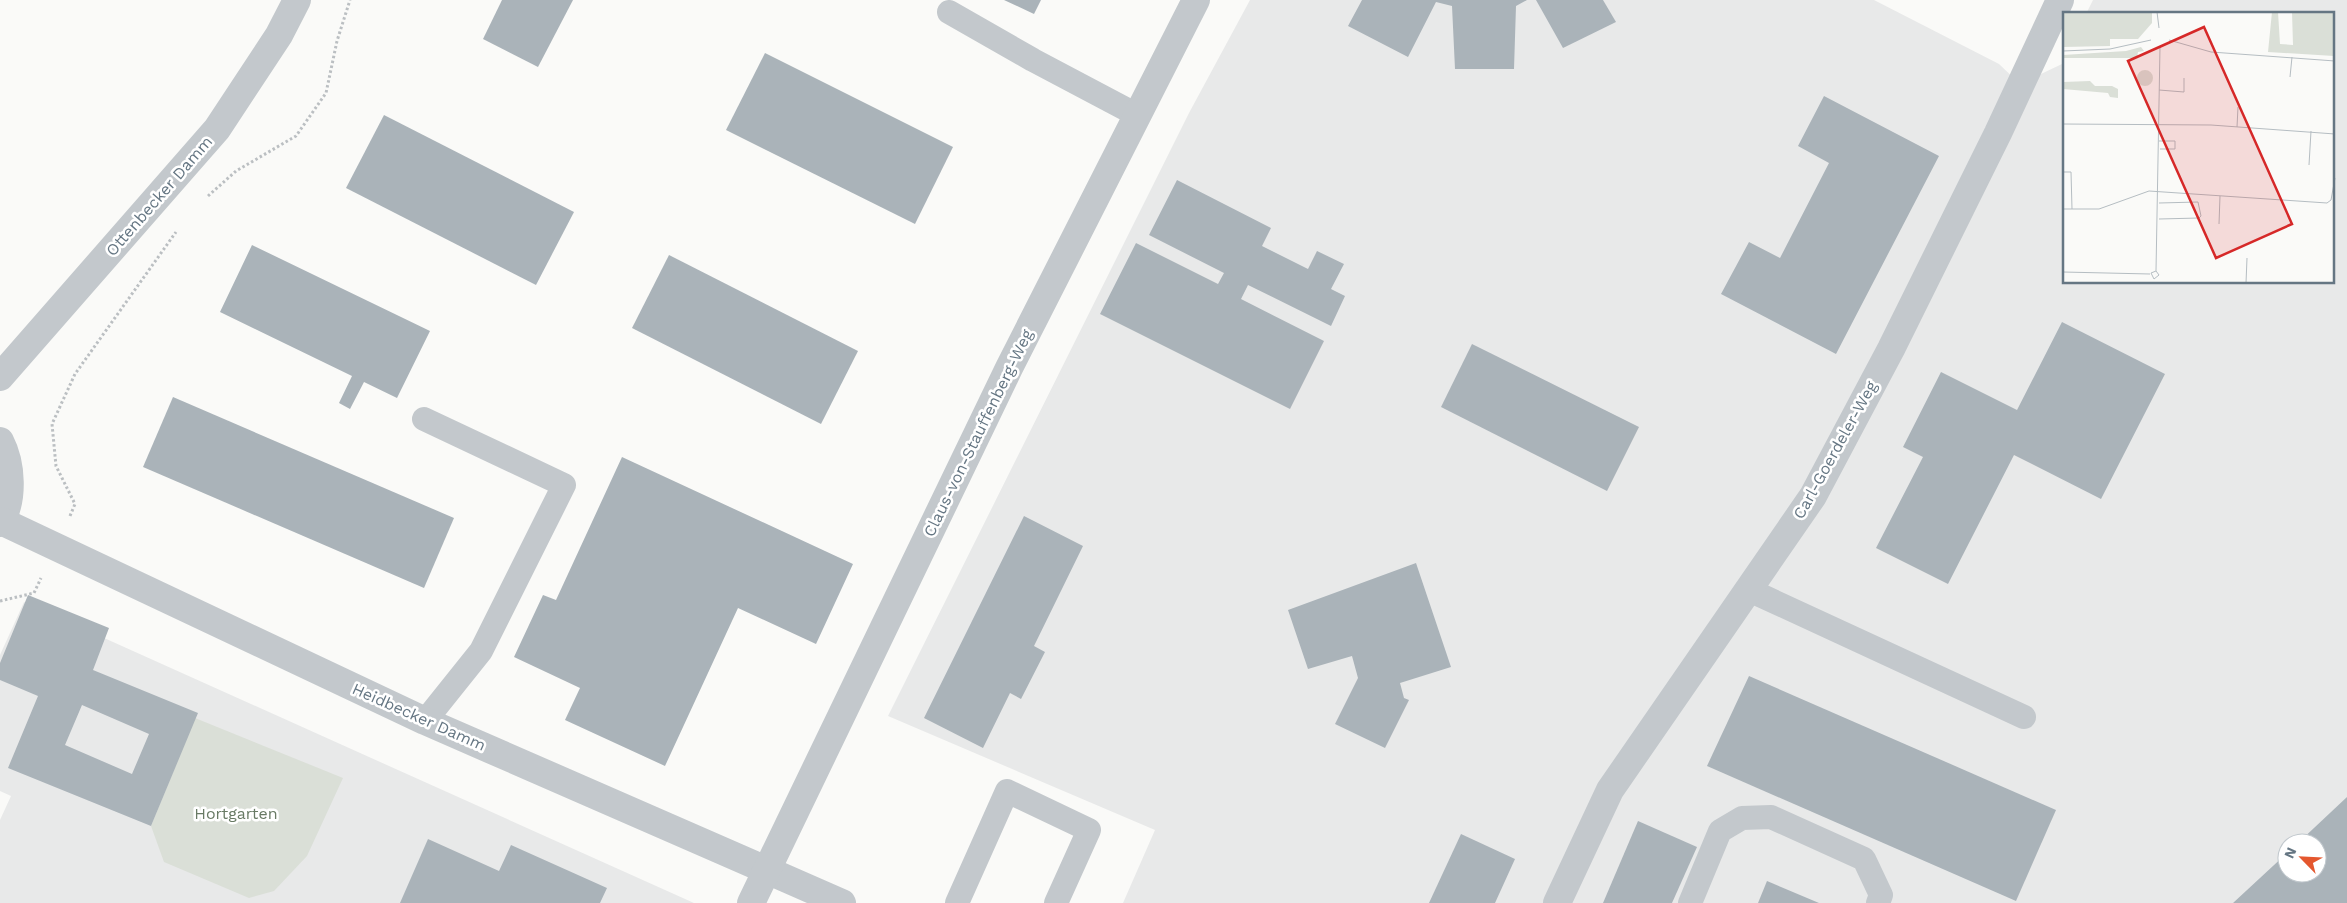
<svg xmlns="http://www.w3.org/2000/svg" width="2347" height="903" font-family="'Work Sans',sans-serif">
<rect width="100%" height="100%" fill="#fafaf8"/>
<g fill="#e8e9e9" fill-rule="evenodd">
<path d="M1250,0H1874L1999,64L2020,84L2062,64L2064,58V282H2333V14H2086L2093,0H2347V903H1123L1155,830L888,716L1189,113ZM2287,843H2317V873H2287Z"/>
<polygon points="24,602 694,903 0,903 0,820 11,796 0,791 0,655"/>
</g>
<polygon fill="#dadfd7" points="195,718 343,778 307,856 274,891 249,898 164,862 151,826"/>
<g fill="#aab3b9" fill-rule="evenodd">
<polygon points="502,0 573,0 538,67 483,39"/>
<polygon points="1004,0 1041,0 1034,14"/>
<polygon points="1362,0 1527,0 1516,6 1514,69 1455,69 1452,6 1436,2 1408,57 1348,26"/>
<polygon points="1536,0 1603,0 1616,22 1563,48"/>
<polygon points="765,53 953,147 915,224 726,130"/>
<polygon points="1824,96 1939,156 1836,354 1721,294 1749,242 1780,258 1829,163 1798,146"/>
<polygon points="384,115 574,212 536,285 346,188"/>
<polygon points="1177,180 1271,228 1262,246 1308,269 1317,251 1344,264 1331,289 1345,296 1331,326 1248,285 1241,299 1324,341 1290,409 1100,314 1136,243 1218,284 1224,273 1149,235"/>
<polygon points="252,245 430,331 397,398 364,382 350,409 339,403 352,376 220,312"/>
<polygon points="669,255 858,351 821,424 632,328"/>
<polygon points="2062,322 2165,374 2101,499 2014,455 1948,584 1876,548 1923,457 1903,447 1941,372 2017,410"/>
<polygon points="1472,344 1639,427 1607,491 1441,407"/>
<polygon points="173,397 454,518 424,588 143,467"/>
<polygon points="622,457 853,564 816,644 738,608 665,766 565,720 580,688 514,657 543,595 556,600"/>
<polygon points="1024,516 1083,546 1034,646 1045,652 1021,699 1010,693 983,748 924,718"/>
<polygon points="1416,563 1451,667 1400,683 1404,698 1409,700 1385,748 1335,724 1358,678 1352,656 1308,669 1288,610"/>
<path d="M28,595L109,628L93,670L198,713L151,826L8,768L38,696L0,680V663ZM82,705L149,734L132,774L65,745Z"/>
<polygon points="1749,676 2056,810 2016,901 1707,766"/>
<polygon points="2347,797 2347,903 2233,903 2287,853 2287,873 2317,873 2317,843 2298,843"/>
<polygon points="1638,821 1697,847 1672,903 1603,903"/>
<polygon points="1461,834 1515,859 1495,903 1429,903"/>
<polygon points="428,839 499,871 511,845 607,888 600,903 400,903"/>
<polygon points="1767,881 1819,903 1758,903"/>
</g>
<g fill="none" stroke-linecap="round" stroke-linejoin="round">
<g stroke="#bbbfc2" stroke-width="3" stroke-dasharray="2.5 2.5" stroke-linecap="butt">
<polyline points="208,196 236,171 296,136 326,93 337,41 350,0"/>
<polyline points="70,516 75,504 56,466 52,424 75,374 176,232"/>
<polyline points="0,601 34,593 41,578"/>
</g>
<g stroke="#c3c8cc" stroke-width="24">
<polyline points="949,12 1033,60 1137,115"/>
<polyline points="424,419 564,485 481,651 425,721"/>
<polyline points="1749,590 2024,717"/>
<polyline points="957,903 1007,791 1089,830 1056,903"/>
<polyline points="1690,903 1720,831 1742,818 1771,817 1864,859 1881,895 1878,903"/>
</g>
<g stroke="#c3c8cc" stroke-width="28">
<polyline points="0,377 217,129 279,35 297,0"/>
<path d="M0,441C12,464 14,500 0,523"/>
<polyline points="1,521 425,721 842,903"/>
<polyline points="751,903 1009,368 1196,0"/>
<polyline points="1557,903 1610,790 1813,496 1891,349 1998,133 2060,0"/>
</g>
</g>
<g text-anchor="middle" dominant-baseline="central" stroke-width="5" stroke-linejoin="round" paint-order="stroke">
<g font-size="16" fill="#657683" stroke="#fff">
<text transform="translate(159 196) rotate(-49)">Ottenbecker Damm</text>
<text transform="translate(978 433) rotate(-64)">Claus-von-Stauffenberg-Weg</text>
<text transform="translate(1835 450) rotate(-61)">Carl-Goerdeler-Weg</text>
<text transform="translate(419 717) rotate(24)">Heidbecker Damm</text>
</g>
<g font-size="16" fill="#687a64" stroke="#fff">
<text x="236" y="813">Hortgarten</text>
</g>
</g>
<g transform="translate(2063 12)">
<rect width="271" height="271" fill="#fafaf8"/>
<path d="M0,0H89V11L75,27H47V34L0,35ZM209,0H215L217,32L230,33L229,0H271V44L205,40ZM78,35L81,39L75,40L74,46H0V43L63,39ZM74 66a8 8 0 1 1 16 0a8 8 0 1 1-16 0ZM27,69L32,74H49L55,77V86L47,85L45,81L0,77V70Z" fill="#dadfd7"/>
<path fill="none" stroke="#b5bdc2" stroke-width="1" d="M94,0L96,16M106,28L148,40L272,49M0,39L47,37L88,28M227,65L229,45M96,78L121,80V66M0,112L148,113L272,122M174,115L175,95M96,129H112V137H97M246,153L248,119M1,160H8L9,197M0,197H36L86,179L264,191L268,188L272,166M96,207L136,206L138,204L135,190L96,191M156,212L157,184M93,259L88,261L91,267L96,263L93,259L97,35M0,260L87,262M183,271L184,246"/>
<path fill="#d62828" fill-opacity="0.15" stroke="#d62828" stroke-width="2.5" d="M141,15L229,212L153,246L65,49Z"/>
<rect width="271" height="271" fill="none" stroke="#657683" stroke-width="2.5"/>
</g>
<g transform="translate(2302 858) rotate(294)"><circle r="24" fill="#ffffff" stroke="#c1c8cd"/>
<path d="M0-4L9 19L0 12L-9 19Z" fill="#e4572e"/>
<text y="-8" font-size="14" font-weight="bold" text-anchor="middle" fill="#657683">N</text>
</g>
</svg>
